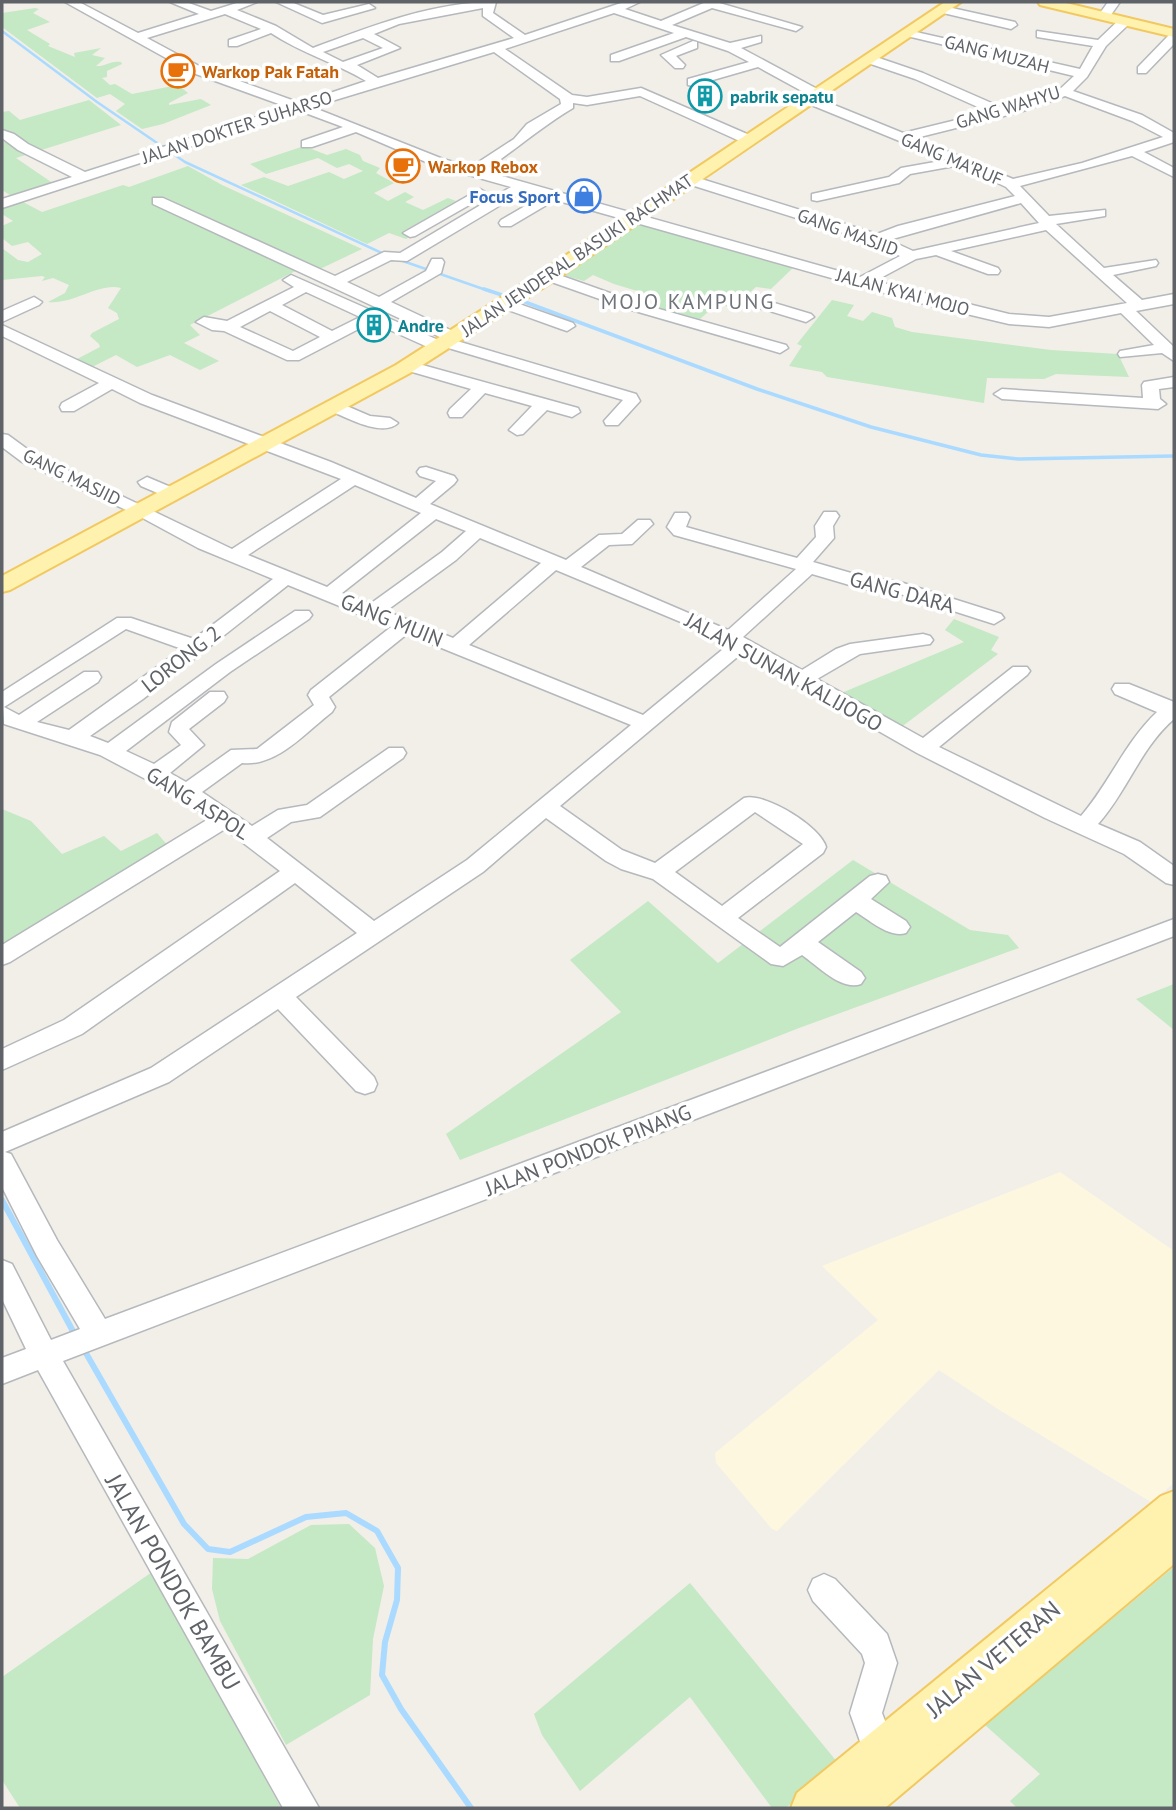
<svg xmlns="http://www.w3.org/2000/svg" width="1176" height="1810" font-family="'PT Sans',sans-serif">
<rect width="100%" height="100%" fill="#f1efe8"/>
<polygon fill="#fef7e0" points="1060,1172 1174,1251 1174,1483 1151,1502 1001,1411 939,1370 777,1531 772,1529 716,1463 715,1453 878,1320 822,1266"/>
<g fill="#c5e8c5">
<path d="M35,8L39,9L33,13L50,22L27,30L50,44L48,46L75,57L74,53L101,48L92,55L105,58L96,66C105,67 110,60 121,62L122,64L107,71V77L102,78L110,85L115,84L132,94L178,85L188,93L169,103V105L201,99L211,105L163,124L142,129L116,111L125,104L110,94L97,98L2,27V13Z"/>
<polygon points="89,100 121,125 16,158 54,184 13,197 2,190 2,142 15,136 2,133 2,112 9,111 20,120"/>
<polygon points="304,146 327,155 346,149 360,155 363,161 380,168 376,173 394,183 374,193 388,201 405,192 414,197 405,202 423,210 448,198 456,201 402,232 411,236 406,239 389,233 367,244 241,185 264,177 288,186 329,172 344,179 363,171 349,164 337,168 318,158 266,174 250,164"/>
<path d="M188,166L222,185L362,249L320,269L307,265L190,325L200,335L184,343L219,361L200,370L170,355L137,367L116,355L92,367L77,359L100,347L99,344L90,336L92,333L119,319L117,313L108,308L121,288C99,282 73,305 48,302L65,293L69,285L53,278L42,281L45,277L42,276L2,280V248L18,260L28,262L42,254L28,242L12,246L2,238V226L13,221L2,214V207L21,201L42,212L123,185L129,187Z"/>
<polygon points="643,222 796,265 771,289 756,287 733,307 716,305 700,319 650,305 657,297 614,284 593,275 584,281 563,275"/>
<polygon points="832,300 854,305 847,316 863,321 872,312 892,318 895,327 912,332 1051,350 1118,354 1129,377 1056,374 1044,379 987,378 984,403 827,377 822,372 789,366 802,346 797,344"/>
<polygon points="954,619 999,637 991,650 998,654 900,728 839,694 964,642 945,630"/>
<polygon points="2,809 31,821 62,854 104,836 121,851 157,833 169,847 2,948"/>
<polygon points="853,860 970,930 1008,935 1019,948 799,1028 460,1160 446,1134 621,1012 570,960 648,901 718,963"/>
<polygon points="1174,984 1174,1030 1136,999"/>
<polygon points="349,1524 375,1548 384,1586 373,1639 370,1695 286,1745 220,1621 212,1589 213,1558 248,1559 311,1525"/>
<polygon points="1174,1567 1174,1808 1017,1808 1010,1801 1040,1774 985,1725"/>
<polygon points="152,1572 281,1808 20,1808 2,1780 2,1677"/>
<polygon points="690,1583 838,1763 787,1807 772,1808 690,1697 580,1791 542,1735 534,1714"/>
</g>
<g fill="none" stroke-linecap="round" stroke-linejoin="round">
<g stroke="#aadaff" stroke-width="2.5">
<polyline points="2,31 97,102 185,162 386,255"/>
<polyline points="397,259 489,291"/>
</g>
<g stroke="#aadaff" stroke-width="3.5">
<polyline points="484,289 508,297"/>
<polyline points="517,299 757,389 871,427 981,455 1019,459 1174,456"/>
</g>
<g stroke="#aadaff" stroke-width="6">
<polyline points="2,1200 75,1335"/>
<polyline points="83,1348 184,1524 208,1549 230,1552 306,1517 346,1513 377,1531 398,1568 397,1600 385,1642 382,1675 401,1709 471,1808"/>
</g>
<defs>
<g id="minor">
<path d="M65,2H79L138,33L199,14L170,2H186L211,11L240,2H257L237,10L276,26L313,48C372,26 432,2 496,2L493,13L525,35L624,2H640L625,9L661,21L706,2H716L802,27L796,31L712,8L672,25L730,43L761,36V42L741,48L821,91L822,94L817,98L903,133L989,112L915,79L865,62V56H873L923,73L1003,108L1060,89L1074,76L907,36V30L1080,69L1093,46L1037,37V31L1098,40L1121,18H1129V24L1106,46L1087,77L1073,91L1142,115L1174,133V142L1144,152L1174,168V177L1132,156L1020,186L1049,216L1105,210V216L1056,224L1104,268L1156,260L1158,263L1156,266L1113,275L1142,300L1174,294V304L1136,311L1174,347V361L1162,353L1120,357L1118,354L1120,351L1154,345L1121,313L1049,327L1009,324L920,303L555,200L511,226H501L499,223L501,220L542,196L524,191L407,261L391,260L347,282L379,297L426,271L432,259H442L444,262L441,273L391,302L459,334L461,337L457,341L636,394L640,401L618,425H606L604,421L623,400L445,347L438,351L432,349L372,322L299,360H287L224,331L212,330L196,322L204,317L227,321L294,287L283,280L291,275L438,340L442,338L153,204V198H163L335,276L384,252L400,253L511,187L433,165L356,132L312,147H302V141L343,127L300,111L2,208V199L72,177L18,150L2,138V130L14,134L28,144L85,172L287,107L193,73ZM483,8V16L514,38L378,78L357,65L400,48L374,34L399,24ZM614,13L674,33L611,55V61H619L686,37L728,51L749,62L688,79V85L692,86L758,67L809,95L803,99L804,102L946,160L901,168L889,177L812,194V200L817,201L899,183L910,174L960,165L1006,187L1015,196L898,226L877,234L695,177L690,176L683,180L685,183L869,241L900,256L860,277L484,171C515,150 541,127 573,108V103L587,105L640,96L744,143H754V137L641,88L587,97L572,95L505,49ZM225,14L261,29L229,40V46H237L271,33C301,53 336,63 366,81L300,103L201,67L147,38ZM363,38L383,48L343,62L323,52ZM494,52L560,99L561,104L527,124L514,139L471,167L443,159L312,107ZM1065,96L1132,121L1163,137L1082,163L1013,179L916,138L1020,112ZM1021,203L1039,223L913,251L889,240ZM1046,230L1127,303L1049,317L1009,314L875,281L916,259L936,255L988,274H998L1000,271L998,268L951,251ZM306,292L360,317L332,331L282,305ZM270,311L320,337L293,351L240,327Z"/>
<polygon points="276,2 291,2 323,15 369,4 375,8 322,23"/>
<polygon points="1108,2 1120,2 1108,19 1100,19 1098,16"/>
<polygon points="943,6 1015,22 1017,25 1011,29 939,12 937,10"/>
<polygon points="1174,33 1174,44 1146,73 1138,73 1138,67 1170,34"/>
<polygon points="693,41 697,42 697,48 676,56 685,65 683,68 675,68 661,55"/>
<polygon points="480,189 487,193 485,196 415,236 410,237 403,233"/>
<polygon points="548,271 638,303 786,345 788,348 780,353 628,309 543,279 540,276 543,273"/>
<polygon points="748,295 811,314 814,317 806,322 743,303 740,300 743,297"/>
<polygon points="34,297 42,302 39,305 2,322 2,311"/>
<polygon points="505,299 573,323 575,326 567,331 561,329 500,307 497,304"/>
<path d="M2,325L152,395L331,462L416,498L436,481L420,476L417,472L420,468L426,467L454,476L457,480L454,484L430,504L566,560L599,535L622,534L638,520H650L653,524L632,544L609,545L581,567L728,630L796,569L674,535L667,527L675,513H687L690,517L686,527L797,558L816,537L815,526L824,512H836L839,516L833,526L834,538L813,562L865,577L900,582L1001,614L1004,618L994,624L891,591L863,589L812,574L743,637L802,670L836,649L850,644L923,634L930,636L933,640L930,644L860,654L817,679L923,738L1013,667H1027L1030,671L1027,675L939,747L1081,816C1109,784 1125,742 1157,712L1115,694L1112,689L1115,684H1129L1174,702V719C1141,747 1127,792 1098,824L1140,842L1174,866V885L1166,883L1124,854L1045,818L917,753L742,653L560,806L622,850L655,863L744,798C765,792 821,827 826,847L823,853L738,918L780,947L870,876L878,874L886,876L889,882L871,899L906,921L910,927L906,933C889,938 871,921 856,912L818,942L861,972L865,978L861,984C841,991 818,966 802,955L783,966L771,964L653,879L621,869L606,861L546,818L483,872L296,997L374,1077L377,1084L374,1091L365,1094L356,1091L278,1009L169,1082L5,1152L11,1154L57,1240L105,1319L1174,919V936L63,1361L319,1808H283L38,1370L2,1384V1358L26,1349L2,1299V1260L12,1264L51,1340L80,1329L37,1256L2,1187V1132L151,1068L357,933L295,883L82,1034L2,1070V1049L64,1020L280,871L225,829L10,962L2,965V945L210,818L172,793L100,755L4,724L2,692L117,618H131L194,639L273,579L198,548L137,515L22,462L2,447V434L8,435L34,454L232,549L341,479L140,403L112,389L74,411H62L60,407L62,403L99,383L2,336ZM355,485L421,513L327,587L248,555ZM436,519L466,531L442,552L370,604L342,593ZM480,538L541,563L453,638L386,611L456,560ZM556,570L688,625L728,645L643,715L469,645ZM288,585L391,627L311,690L308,695L314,705L257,749L231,750L186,782L170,773L204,745L189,729L224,702L227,697L224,692H210L172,722L169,732L181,745L154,764L126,751L230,672L309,619L312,615L309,611H295L216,664L108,743L90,736L143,699ZM126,629L182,649L69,730L37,722L98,682L101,677L98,672H84L19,715L4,707ZM407,634L631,725L467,860L374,921L267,838L291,822L320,817L403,758L406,753L403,748H389L307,805L278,810L252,826L202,792L242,763C277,767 306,732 332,712L335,707L329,697ZM755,812L803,844L722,906L675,872Z"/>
<polygon points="408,361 578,408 580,412 572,417 547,410 523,434 517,435 509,430 532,406 485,393 462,417 450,417 448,413 450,409 471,389 402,369 400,366 402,363"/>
<polygon points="1174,377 1174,387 1159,389 1160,399 1166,404 1158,409 1002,399 994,394 1002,389 1143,398 1142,385 1144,382"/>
<path d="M335,401L370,416L390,418L398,423C383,438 345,417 329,410L327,406Z"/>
<polygon points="147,477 180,491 183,495 174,500 141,486 138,482"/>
<polygon points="824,1574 835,1579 887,1634 897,1663 882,1713 897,1752 892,1764 880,1769 868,1764 850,1713 865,1663 862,1654 813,1601 808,1590 813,1579"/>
</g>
<g id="major">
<polygon points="945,2 961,2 555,280 410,373 10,590 2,592 2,576 396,365 541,272"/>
<polygon points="1038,2 1062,2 1174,29 1174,37 1040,5"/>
<polygon points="1174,1491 1174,1564 885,1808 791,1808 797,1793 1161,1496"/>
</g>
</defs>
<use href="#minor" stroke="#b5b8bc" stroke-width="3"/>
<use href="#major" stroke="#f2c960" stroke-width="4"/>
<use href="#minor" fill="#fff" fill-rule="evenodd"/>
<use href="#major" fill="#fff2af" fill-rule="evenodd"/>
</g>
<defs>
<symbol id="cafe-ring" viewBox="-11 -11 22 22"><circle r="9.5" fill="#fff" stroke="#e8710a" stroke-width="1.5"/><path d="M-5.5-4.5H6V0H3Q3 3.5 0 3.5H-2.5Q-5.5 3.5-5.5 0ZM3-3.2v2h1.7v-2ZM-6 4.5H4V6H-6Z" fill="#e8710a"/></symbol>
<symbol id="building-ring" viewBox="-11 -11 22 22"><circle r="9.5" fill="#fff" stroke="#0f9aa8" stroke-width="1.5"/><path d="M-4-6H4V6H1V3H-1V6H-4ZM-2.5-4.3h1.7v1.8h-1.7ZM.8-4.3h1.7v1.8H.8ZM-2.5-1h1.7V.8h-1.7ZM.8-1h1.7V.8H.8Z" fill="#0f9aa8"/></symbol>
<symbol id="shop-ring" viewBox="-11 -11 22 22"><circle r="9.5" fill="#fff" stroke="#3f7fe0" stroke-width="1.5"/><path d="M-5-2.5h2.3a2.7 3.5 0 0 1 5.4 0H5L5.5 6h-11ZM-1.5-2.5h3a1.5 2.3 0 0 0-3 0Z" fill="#3f7fe0"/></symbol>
</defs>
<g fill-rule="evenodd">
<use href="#cafe-ring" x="159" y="52" width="38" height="38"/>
<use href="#building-ring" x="686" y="77" width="38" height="38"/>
<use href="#cafe-ring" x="384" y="147" width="38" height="38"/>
<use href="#shop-ring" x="565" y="177" width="38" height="38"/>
<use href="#building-ring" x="355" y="306" width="38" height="38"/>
</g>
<g text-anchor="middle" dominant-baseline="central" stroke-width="7" stroke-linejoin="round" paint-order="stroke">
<g font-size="18" fill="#5f6368" stroke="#fff">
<text transform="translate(997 54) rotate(14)">GANG MUZAH</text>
<text transform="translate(1008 107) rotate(-17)">GANG WAHYU</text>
<text transform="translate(237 127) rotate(-18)">JALAN DOKTER SUHARSO</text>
<text transform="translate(952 159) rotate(23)">GANG MA'RUF</text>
<text transform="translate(848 232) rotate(20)">GANG MASJID</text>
<text transform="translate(577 255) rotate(-34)">JALAN JENDERAL BASUKI RACHMAT</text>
<text transform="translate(903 292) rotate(15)">JALAN KYAI MOJO</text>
<text transform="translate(72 477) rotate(26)">GANG MASJID</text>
</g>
<g font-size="18" font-weight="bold" fill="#c56008" stroke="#fff" text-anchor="start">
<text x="202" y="71">Warkop Pak Fatah</text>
<text x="428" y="166">Warkop Rebox</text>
</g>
<g font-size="18" font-weight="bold" fill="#0d838f" stroke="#fff" text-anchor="start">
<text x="730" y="96">pabrik sepatu</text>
<text x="398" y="325">Andre</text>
</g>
<g font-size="18" font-weight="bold" fill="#366cbe" stroke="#fff" text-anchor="end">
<text x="560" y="196">Focus Sport</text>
</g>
<g font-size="21" letter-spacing="2" fill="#70757a" stroke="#fff">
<text x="688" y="301">MOJO KAMPUNG</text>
</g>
<g font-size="21" fill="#5f6368" stroke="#fff">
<text transform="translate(902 592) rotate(15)">GANG DARA</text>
<text transform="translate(392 620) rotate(22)">GANG MUIN</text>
<text transform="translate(181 659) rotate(-38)">LORONG 2</text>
<text transform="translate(784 672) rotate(29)">JALAN SUNAN KALIJOGO</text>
<text transform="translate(198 803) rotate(32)">GANG ASPOL</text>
<text transform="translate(588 1150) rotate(-21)">JALAN PONDOK PINANG</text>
</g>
<g font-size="24" fill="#5f6368" stroke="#fff">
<text transform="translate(173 1582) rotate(60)">JALAN PONDOK BAMBU</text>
<text transform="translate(993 1659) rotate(-40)">JALAN VETERAN</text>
</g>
</g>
<rect width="1176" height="1810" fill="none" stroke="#5f6368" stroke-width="7"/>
</svg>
